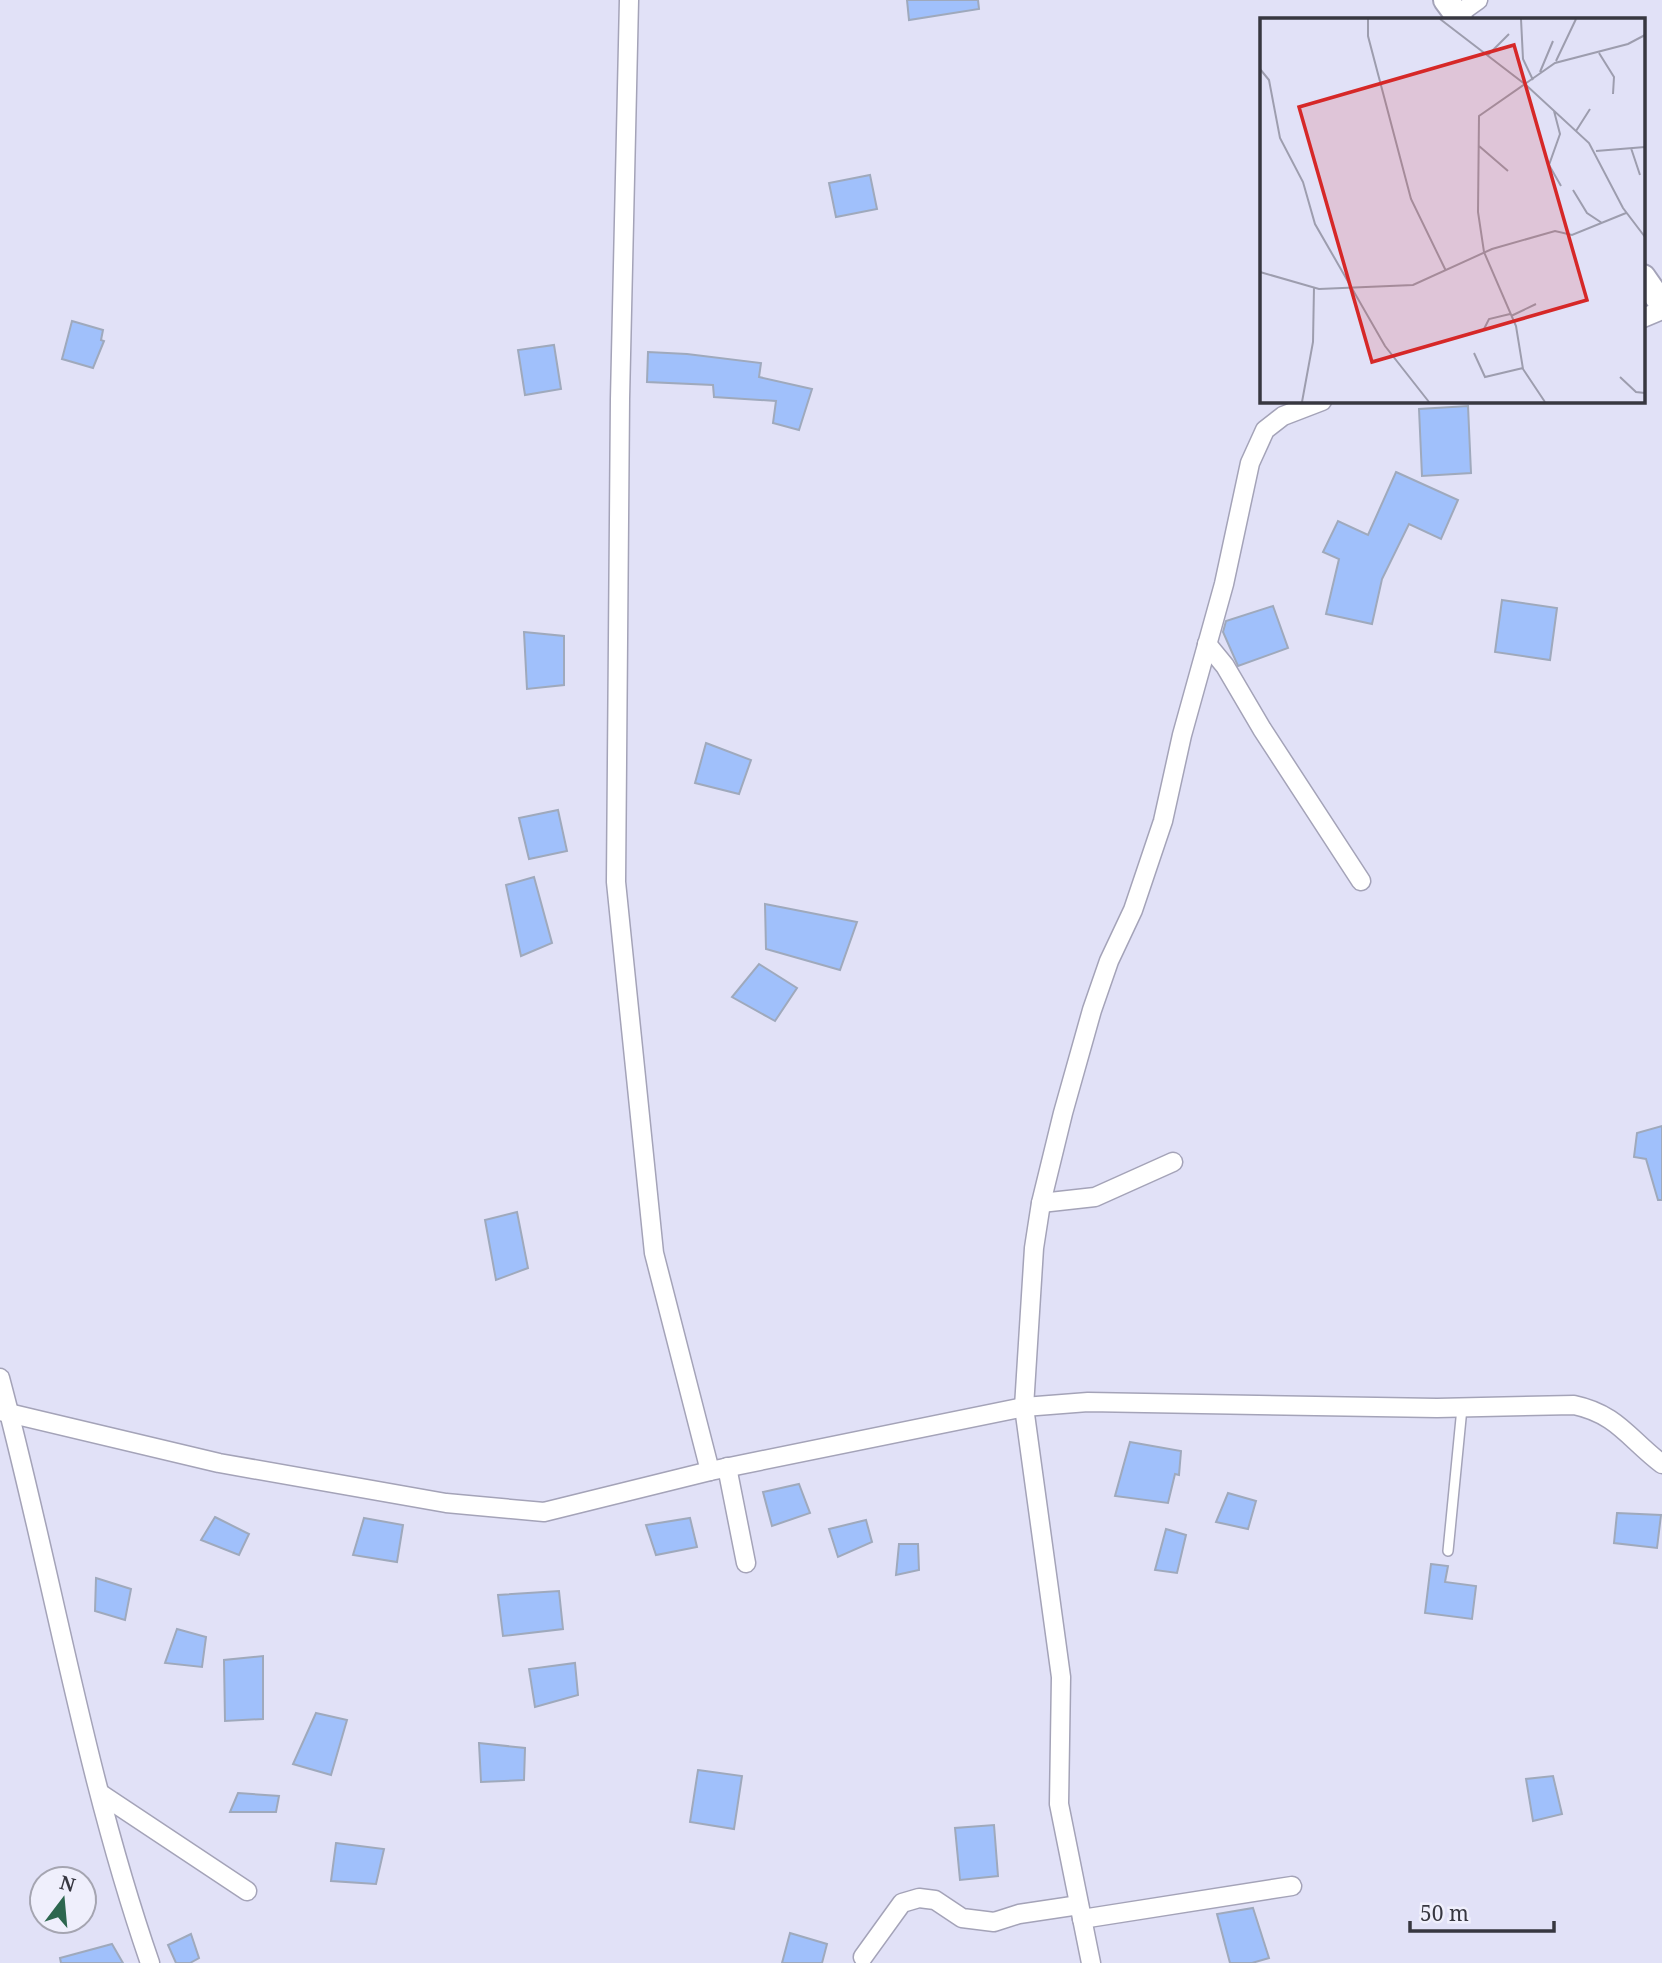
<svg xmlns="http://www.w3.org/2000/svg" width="1662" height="1963" font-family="'Noto Serif',serif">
<rect width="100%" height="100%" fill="#e1e1f7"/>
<g fill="#a0c0fb" stroke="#9fa9bc" stroke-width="2">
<polygon points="907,0 978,0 979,9 909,20"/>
<polygon points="870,175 877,209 836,217 829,183"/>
<polygon points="72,321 103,330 101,340 104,341 93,368 62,359"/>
<polygon points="554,345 561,389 525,395 518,350"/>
<polygon points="648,352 687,354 761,363 759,377 812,389 799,430 773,423 776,401 714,397 713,385 647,382"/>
<polygon points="1468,406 1471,473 1422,476 1419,409"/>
<polygon points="1396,472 1458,500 1441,539 1409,524 1382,579 1372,624 1326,614 1339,559 1323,552 1338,521 1368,535"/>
<polygon points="1502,600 1557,608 1550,660 1495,652"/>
<polygon points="1273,606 1288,648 1238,666 1223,632 1226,621"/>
<polygon points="524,632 564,636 564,685 527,689"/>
<polygon points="706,743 751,760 739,794 695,783"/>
<polygon points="558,810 567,851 529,859 519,818"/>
<polygon points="534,877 552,943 521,956 506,885"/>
<polygon points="765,904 857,922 840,970 766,949"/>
<polygon points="759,964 797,988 775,1021 732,997"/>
<polygon points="1662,1126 1662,1200 1658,1200 1646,1159 1634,1157 1637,1133"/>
<polygon points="517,1212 528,1268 496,1280 485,1220"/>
<polygon points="1130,1442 1181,1451 1179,1475 1175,1474 1168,1503 1115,1496"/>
<polygon points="799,1484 810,1513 772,1526 763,1492"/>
<polygon points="1228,1493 1256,1501 1248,1529 1216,1522"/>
<polygon points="1617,1513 1661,1515 1657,1548 1614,1543"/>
<polygon points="215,1517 249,1534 239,1555 201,1540"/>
<polygon points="364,1518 403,1525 397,1562 353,1555"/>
<polygon points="690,1518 697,1547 656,1555 646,1525"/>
<polygon points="866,1520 872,1542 838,1557 829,1529"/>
<polygon points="1166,1529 1186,1535 1177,1573 1155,1570"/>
<polygon points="899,1544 918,1544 919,1570 896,1575"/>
<polygon points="1431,1564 1448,1566 1445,1582 1476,1586 1472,1619 1425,1613"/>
<polygon points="96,1578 131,1589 125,1620 95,1611"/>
<polygon points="559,1591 563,1629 503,1636 498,1595"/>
<polygon points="177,1629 206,1637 202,1667 165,1663"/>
<polygon points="263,1656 263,1719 225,1721 224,1660"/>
<polygon points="575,1663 578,1695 535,1707 529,1669"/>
<polygon points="316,1713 347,1720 331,1775 293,1764"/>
<polygon points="479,1743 525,1748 524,1780 481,1782"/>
<polygon points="698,1770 742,1776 734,1829 690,1822"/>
<polygon points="1553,1776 1562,1814 1533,1821 1526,1779"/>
<polygon points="238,1793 279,1796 276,1812 230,1812"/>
<polygon points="994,1825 998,1876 960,1880 955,1828"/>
<polygon points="336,1843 384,1849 376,1884 331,1881"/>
<polygon points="1253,1908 1269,1958 1252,1963 1230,1963 1217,1914"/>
<polygon points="790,1933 827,1944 822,1963 782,1963"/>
<polygon points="191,1934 199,1958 190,1963 176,1963 168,1945"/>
<polygon points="112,1944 123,1963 61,1963 60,1958"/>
</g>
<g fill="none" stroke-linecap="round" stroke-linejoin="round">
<defs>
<polyline id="service" points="1448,1551 1462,1408"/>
<g id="minor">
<polyline points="629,0 620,399 616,882 654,1253 710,1471"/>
<polyline points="1457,15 1478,0"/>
<polyline points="1643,318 1662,310"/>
<polyline points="1207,644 1225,666 1262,729 1361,881"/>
<polyline points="1041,1203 1095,1197 1173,1162"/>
<path d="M0,1378C52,1572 84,1773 150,1963"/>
<path d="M0,1411L219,1463L446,1503L544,1512L710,1471L1024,1407L1088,1402L1437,1408L1574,1405C1617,1414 1629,1439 1662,1464"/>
<polyline points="727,1467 746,1563"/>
<polyline points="101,1794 247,1891"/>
<polyline points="1082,1919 1292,1886"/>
<polyline points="863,1957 902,1903 919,1898 935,1900 962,1918 994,1922 1019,1914 1079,1905"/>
<polyline points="1091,1963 1059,1804 1061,1677 1024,1407 1034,1248 1041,1203 1063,1113 1092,1010 1109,961 1133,910 1163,821 1182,735 1224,584 1250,463 1265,430 1283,416 1322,401"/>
</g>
<g id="secondary">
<polyline points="1446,0 1460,19"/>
<polyline points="1643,277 1662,304"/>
</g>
</defs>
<use href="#service" stroke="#a4a3b8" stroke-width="12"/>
<use href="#minor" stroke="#a4a3b8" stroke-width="21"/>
<use href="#secondary" stroke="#a4a3b8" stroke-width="28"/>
<use href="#service" stroke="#fff" stroke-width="9"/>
<use href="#minor" stroke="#fff" stroke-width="18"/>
<use href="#secondary" stroke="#fff" stroke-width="24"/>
</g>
<g transform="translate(1260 18)">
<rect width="385" height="385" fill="#e1e1f7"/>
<path fill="none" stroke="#9d9dae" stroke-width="2" d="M108,1V18L151,181L186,253M180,1L266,67L329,125L363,190L385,219M261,1L263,41L273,62M339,35L354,59L353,76M228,37L249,16M296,43L316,1M0,51L9,62L20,120L43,164L55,206L125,328L169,384M280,54L293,23M294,93L300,116L289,147L301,168M316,113L330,91M219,128L248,153M371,130L380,157M336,133L385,129M313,172L327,195L342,205M0,254L59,271L153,267L232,231L295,213L312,217L366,195M251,298L276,286M224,311L229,301L250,296M214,335L225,359L263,350M360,359L376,374L385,375M42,384L53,324L54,269M285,384L263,351L256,308L224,234L218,194L219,98L295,45L368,26L385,17"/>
<path fill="#d62828" fill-opacity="0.15" stroke="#d62828" stroke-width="3.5" d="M254,27L327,282L112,344L39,89Z"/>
<rect width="385" height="385" fill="none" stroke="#373740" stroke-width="3.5"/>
</g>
<g transform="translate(63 1900) rotate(16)"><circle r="33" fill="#efeffc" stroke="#a5a5b1" stroke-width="2"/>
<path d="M0-5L12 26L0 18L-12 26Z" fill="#2d674f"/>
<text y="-10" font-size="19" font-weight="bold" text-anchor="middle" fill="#373740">N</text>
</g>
<path d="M1410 1921v10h144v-10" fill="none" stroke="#373740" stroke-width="3.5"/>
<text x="1420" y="1921" font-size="21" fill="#373740" stroke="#efeffc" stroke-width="5" paint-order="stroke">50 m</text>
</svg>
